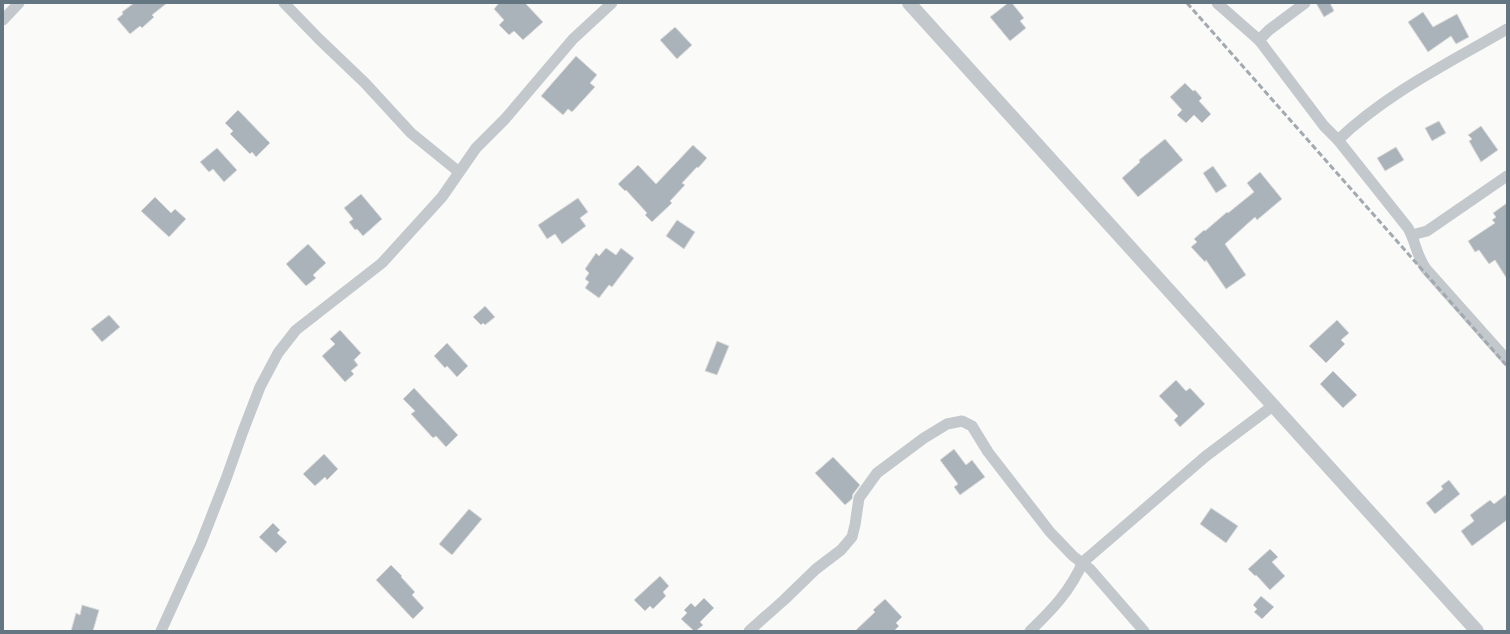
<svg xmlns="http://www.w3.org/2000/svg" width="1510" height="634" font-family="Barlow,sans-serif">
<rect width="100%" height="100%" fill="#fafaf8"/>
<g fill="#aab3b9" stroke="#dcdcda">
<polygon points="134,3 167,3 152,15 154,17 142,28 140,26 130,34 117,19 123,14 122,12"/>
<polygon points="499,3 525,3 543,22 523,40 514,31 509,35 499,25 504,20 494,9"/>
<polygon points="1008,3 1012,3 1024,18 1020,21 1026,28 1010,41 990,17"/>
<polygon points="1316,3 1330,3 1334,11 1324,17"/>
<polygon points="1423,12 1433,27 1457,14 1469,37 1456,44 1451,36 1428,52 1408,22"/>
<polygon points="675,27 692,45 677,59 660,40"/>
<polygon points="576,56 597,75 590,83 595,87 572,112 568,109 563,115 541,96"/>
<polygon points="1185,83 1193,91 1195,90 1202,98 1199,101 1211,114 1202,123 1194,115 1186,123 1177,115 1182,110 1170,97"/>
<polygon points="238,110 270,143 256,157 252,152 250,154 230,134 233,131 225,123"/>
<polygon points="1439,121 1446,133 1432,141 1425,128"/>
<polygon points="1481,126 1498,150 1481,162 1469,141 1472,139 1468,135"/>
<polygon points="1165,139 1183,160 1138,197 1122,178 1140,162 1139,160"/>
<polygon points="693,145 707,158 698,168 697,167 682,183 685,185 670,201 672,203 652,222 645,215 647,213 626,190 625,191 618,184 638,165 656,184"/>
<polygon points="1396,147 1404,160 1385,171 1377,158"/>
<polygon points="217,148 237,170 224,182 213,169 209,172 200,162"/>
<polygon points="1213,166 1227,186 1216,193 1203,173"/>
<polygon points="1260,172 1282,199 1257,220 1255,217 1225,244 1246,275 1226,289 1206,260 1205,262 1191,247 1197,242 1194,239 1204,230 1205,231 1227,212 1228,213 1254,192 1247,183"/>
<polygon points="361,194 382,219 363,236 357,229 355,230 349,222 353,219 344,208"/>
<polygon points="155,197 171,213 175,209 186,219 169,237 141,211"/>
<polygon points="578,198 588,212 580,218 586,226 562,244 555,234 547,239 538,225"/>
<polygon points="1507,203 1507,279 1495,260 1489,264 1479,250 1475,252 1468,241 1495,223 1492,220 1496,217 1493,213"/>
<polygon points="677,220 695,232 684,249 666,236"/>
<polygon points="308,244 326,263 313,275 316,278 306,286 286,264"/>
<polygon points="606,248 616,255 621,248 634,258 612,287 609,285 599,298 585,288 589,282 585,279 589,273 585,269 596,253 599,256"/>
<polygon points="485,306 495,317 485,325 483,323 481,325 473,317"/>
<polygon points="109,315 120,327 102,342 91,329"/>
<polygon points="1337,320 1349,333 1341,340 1345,344 1326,363 1309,346"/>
<polygon points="340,330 361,353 354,360 358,365 351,371 354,374 345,382 322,356 335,344 330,339"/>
<polygon points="717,341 729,346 717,375 705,371"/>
<polygon points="447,343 468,366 457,377 447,366 445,368 434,356"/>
<polygon points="1333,371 1357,395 1343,408 1320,384"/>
<polygon points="1176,380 1186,391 1190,388 1205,404 1180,427 1174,420 1178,416 1159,396"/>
<polygon points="414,388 458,435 446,447 436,436 433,438 411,414 415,411 403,399"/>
<polygon points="954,449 966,465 972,460 985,477 960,495 954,487 958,484 940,460"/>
<polygon points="324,454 338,469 327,480 325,477 315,486 303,474"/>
<polygon points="833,457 860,485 853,494 852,499 845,505 815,473"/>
<polygon points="1449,480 1460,494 1435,514 1426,503 1443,489 1441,486"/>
<polygon points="1507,494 1507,520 1472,546 1461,531 1474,521 1470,515 1490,500 1494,504"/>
<polygon points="1211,508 1238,526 1226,543 1200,524"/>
<polygon points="469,509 482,519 452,555 439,544"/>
<polygon points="273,523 280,530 277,533 287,542 276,553 259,537"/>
<polygon points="1270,549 1278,557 1272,562 1285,576 1270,590 1256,575 1255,576 1248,569"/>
<polygon points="391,565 402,576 401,577 415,592 412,595 424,608 413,619 376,580"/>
<polygon points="660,576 669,586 663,592 666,596 653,609 650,606 645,611 634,600"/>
<polygon points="1261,596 1274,607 1262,619 1254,612 1257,609 1253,605"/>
<polygon points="704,598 714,608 700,622 703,625 696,631 694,631 681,619 687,613 684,610 691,603 695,607"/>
<polygon points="885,599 902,617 896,623 899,626 894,631 855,631 875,612 873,610"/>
<polygon points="82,605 99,610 93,631 71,631 76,613 80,615"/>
</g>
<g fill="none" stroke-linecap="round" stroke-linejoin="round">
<g stroke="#c3c8cc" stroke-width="11">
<polyline points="284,3 319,39 365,83 411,133 459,172"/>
<polyline points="1217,3 1259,40 1324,126 1338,140"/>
<polyline points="3,20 19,3"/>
<path d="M1507,29C1449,63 1387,93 1338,140L1408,228C1416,242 1416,255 1426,269L1507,360"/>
<polyline points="1259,40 1269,30 1305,3"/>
<polyline points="1412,235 1427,231 1507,176"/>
<polyline points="161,631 201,543 226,479 243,431 260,387 278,353 296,330 382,263 442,197 476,148 505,119 573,39 612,3"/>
<polyline points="749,631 784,600 816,569 841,550 852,537 855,525 859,498 877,473 924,438 947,424 962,421 972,426 988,452 1050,532 1073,556 1090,569 1144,631"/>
<path d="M1030,631C1053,609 1070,591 1083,562L1206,456L1274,405"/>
</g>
<path stroke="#c3c8cc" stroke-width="14" d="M909,3C1098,212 1288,421 1477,631"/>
<polyline stroke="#a2aab0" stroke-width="3" stroke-dasharray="6 3" stroke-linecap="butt" points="1187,3 1507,366"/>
</g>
<rect width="1510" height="634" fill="none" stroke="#657683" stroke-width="8"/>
</svg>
